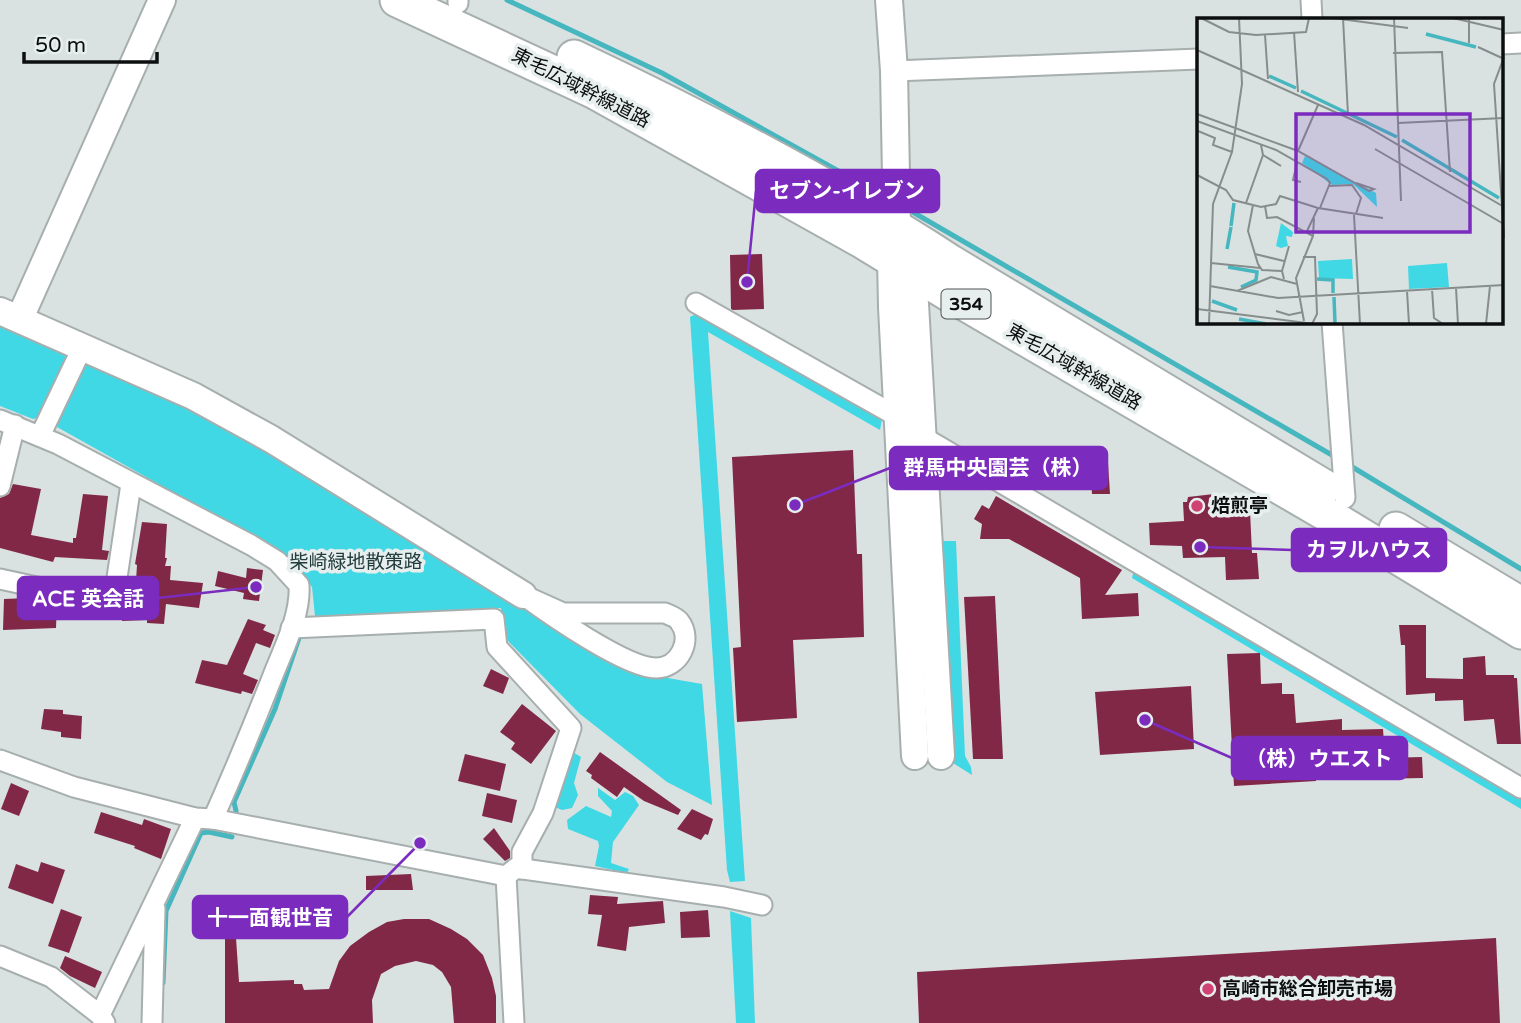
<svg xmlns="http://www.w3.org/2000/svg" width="1521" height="1023" font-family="'Varela Round','Noto Sans JP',sans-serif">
<rect width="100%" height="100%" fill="#d9e1e1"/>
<g fill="#40d8e4">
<polygon points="696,314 703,314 882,419 880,430 708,332 745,881 730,882 727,870 690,317"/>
<polygon points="0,319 62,348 66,357 40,417 33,419 0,406"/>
<polygon points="96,361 277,453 639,673 702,684 712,805 667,782 580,714 509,642 503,631 501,608 315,616 312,587 287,556 57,427 83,364"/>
<polygon points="942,541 956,541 965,756 971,767 972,775 953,763"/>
<polygon points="1134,570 1521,796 1521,809 1132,578"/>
<polygon points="571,751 581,757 574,783 578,795 572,808 562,810 550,805"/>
<polygon points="598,788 615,800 625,792 633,796 639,805 613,842 611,863 629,869 627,873 595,866 599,846 598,841 568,829 567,820 586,806 611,817 612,811 598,796"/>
<polygon points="730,911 751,918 755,1023 736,1023"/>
</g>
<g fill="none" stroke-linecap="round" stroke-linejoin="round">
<g stroke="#46b6bf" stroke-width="5">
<polyline points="507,0 662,73 889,199"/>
<polyline points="904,207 1337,458"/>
<polyline points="1349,465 1521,569"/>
<polyline points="236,811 234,802 275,709 299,638"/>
<polyline points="163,983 166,911 201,833 209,832 232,837"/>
</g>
</g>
<g fill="#812846">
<polygon points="762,254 764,309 733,310 731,309 730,255"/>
<polygon points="853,450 857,554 862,554 864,637 793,640 797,718 737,722 733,648 741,647 732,457"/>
<polygon points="1108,463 1110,494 1092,494 1090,464"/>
<polygon points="13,484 41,489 31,535 73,543 73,538 76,538 83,494 108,496 102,550 109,551 107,560 55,557 53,562 0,548 0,498 9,494"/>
<polygon points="1214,494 1214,514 1250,511 1252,553 1257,553 1259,579 1226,580 1225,557 1183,558 1182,546 1150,545 1149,523 1184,521 1183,502 1187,502 1188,497"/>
<polygon points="996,496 1122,570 1105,595 1138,593 1139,616 1082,619 1080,578 1009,539 980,539 982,524 974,519 982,505 989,509"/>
<polygon points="142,522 167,524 165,558 167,558 165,566 171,566 170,580 203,583 199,608 166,604 164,624 147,623 147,620 122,621 123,613 87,611 87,616 65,612 66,588 101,591 107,600 114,603 120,602 126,596 135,597 137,565 135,564"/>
<polygon points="247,568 263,570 259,601 243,599 244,593 215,586 218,571 246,578"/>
<polygon points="995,596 1003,759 973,759 964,597"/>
<polygon points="29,598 36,599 36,602 57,602 56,628 3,630 4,599"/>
<polygon points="248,619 266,625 263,630 275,635 270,648 256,643 243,674 258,680 252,694 242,691 241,694 195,683 202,660 227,665"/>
<polygon points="1399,625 1426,625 1426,678 1463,679 1463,658 1485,656 1486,675 1514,675 1514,678 1517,678 1521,744 1497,744 1494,719 1464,721 1463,700 1435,701 1435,693 1406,695 1405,645 1401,645"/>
<polygon points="1260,653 1261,684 1282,683 1282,694 1294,694 1296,723 1342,719 1342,730 1383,729 1385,758 1422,757 1423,778 1371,779 1371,771 1338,772 1316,774 1316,781 1234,786 1227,654"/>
<polygon points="491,669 509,678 503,694 483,686"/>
<polygon points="1191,686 1194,749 1100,755 1095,692"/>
<polygon points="522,704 556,731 531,764 511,749 515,743 500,732"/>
<polygon points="44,709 63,710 63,714 82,716 81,739 61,737 61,732 41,729"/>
<polygon points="600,752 681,810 678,815 644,801 624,787 617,797 591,778 592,775 586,771"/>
<polygon points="465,754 506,764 500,791 458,781"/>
<polygon points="11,783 29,791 19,816 1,809"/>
<polygon points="487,793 517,800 512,823 482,816"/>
<polygon points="692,809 713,819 708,835 705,834 701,840 677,829"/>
<polygon points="101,812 142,825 144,819 171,829 161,859 134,848 135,846 94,833"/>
<polygon points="494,828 510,851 510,858 505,861 483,839"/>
<polygon points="41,862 65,870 53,904 8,888 16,864 38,872"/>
<polygon points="411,874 413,890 366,890 366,876"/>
<polygon points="590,895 618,897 617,904 663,901 665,923 629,927 626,951 597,946 602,915 588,914"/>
<polygon points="61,909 82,917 69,953 48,946"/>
<polygon points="708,910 710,937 681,938 680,912"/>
<polygon points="404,919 429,919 451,929 467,939 483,955 492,978 496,996 496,1023 454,1023 451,987 442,972 433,965 416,961 395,966 381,974 372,1000 373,1023 225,1023 225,938 236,938 239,982 294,980 294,984 302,984 304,990 329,989 339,961 350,946 369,932 387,922"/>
<polygon points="1496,938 1500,1023 919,1023 917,972"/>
<polygon points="65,956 102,972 95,988 70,976 60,968"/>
</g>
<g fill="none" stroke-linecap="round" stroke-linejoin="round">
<defs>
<g id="street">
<polyline points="458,0 458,3"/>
<polyline points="1311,0 1312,19"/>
<polyline points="1502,44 1521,43"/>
<polyline points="894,71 1199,59"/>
<polyline points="696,303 898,417 923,437 1521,788"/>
<polyline points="1332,322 1345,498"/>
<path d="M0,420L58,444L251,545L277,561L299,585C301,616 283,649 272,678C253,726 234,772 213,819"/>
<polyline points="40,436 83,346"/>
<polyline points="0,486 15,425"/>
<polyline points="0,579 46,589"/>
<polyline points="115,591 131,484"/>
<path d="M523,595L563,613H665C669,615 676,617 679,621C694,640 679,668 656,668C626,668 549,614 523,595Z"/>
<polyline points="291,628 494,619 497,647 571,728 543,813 522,852 522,869"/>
<polyline points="0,760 74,787 195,818 213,819 506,876 516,868 724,897 762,905"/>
<polyline points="506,876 514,1023"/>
<polyline points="0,956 51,977 100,1015 105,1023"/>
<polyline points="100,1015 195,818"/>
<polyline points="152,1023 155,909"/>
</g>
<g id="secondary">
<polyline points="889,0 894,71 897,228 891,258 892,307 915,756"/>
<polyline points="908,259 912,271 915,304 941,756"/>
<polyline points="0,311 193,396 271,439 523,595"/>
<polyline points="20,318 162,0"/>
</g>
<g id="highway">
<polyline points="397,0 595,92 860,240 950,295 1338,521 1521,632"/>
<path d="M574,57C703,118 831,184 951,262L1325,487"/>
<polyline points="1396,529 1521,604"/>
</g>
</defs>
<use href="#street" stroke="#a7aeae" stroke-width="23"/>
<use href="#secondary" stroke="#a7aeae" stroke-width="30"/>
<use href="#highway" stroke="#a7aeae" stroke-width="37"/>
<use href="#street" stroke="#fff" stroke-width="19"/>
<use href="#secondary" stroke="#fff" stroke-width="26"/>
<use href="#highway" stroke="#fff" stroke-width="33"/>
</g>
<g fill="#cf4272" stroke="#e7eeee" stroke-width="2.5">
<circle cx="1197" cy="506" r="7"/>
<circle cx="1208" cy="989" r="7"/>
</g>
<g text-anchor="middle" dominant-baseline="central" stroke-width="7" stroke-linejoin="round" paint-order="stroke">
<rect fill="#e7eeee" stroke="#4e5252" stroke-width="2" x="941.5" y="289.5" width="49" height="29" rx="5"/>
<g font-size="18" font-weight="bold" fill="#0d0f0f">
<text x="966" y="304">354</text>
</g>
<g font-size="19" fill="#0d0f0f" stroke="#e7eeee">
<text transform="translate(581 88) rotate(27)">東毛広域幹線道路</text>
<text transform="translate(1074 367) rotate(30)">東毛広域幹線道路</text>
</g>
<g font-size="19" font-weight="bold" fill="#0d0f0f" stroke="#e7eeee" text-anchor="start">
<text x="1211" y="506">焙煎亭</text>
<text x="1222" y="989">高崎市総合卸売市場</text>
</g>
<g font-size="19" fill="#223b3d" stroke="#e7eeee">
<text x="356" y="562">柴崎緑地散策路</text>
</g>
</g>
<g transform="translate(1197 18)">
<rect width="306" height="306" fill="#d9e1e1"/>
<path d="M108,138L179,175L180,189L156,166L135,167L105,145ZM84,205L96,214L95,219L89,218L91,228L84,230L79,228ZM155,241L156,261L122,260L121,243ZM250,245L252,269L212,271L211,248Z" fill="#40d8e4"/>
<path fill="none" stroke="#46b6bf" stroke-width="3.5" d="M229,16L279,29M72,58L99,70M104,73L200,119M205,122L302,180M34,208L37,185M30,231L34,209M31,249L60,254L59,262L44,269M120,261L136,262V275M137,279L138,306M15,283L40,292M42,301L69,306"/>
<path fill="none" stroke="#878d8d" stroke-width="2" d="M4,0L32,14L59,17L109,14L112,0M136,0L211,10M146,0L151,97M197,0L204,183M256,0L307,12M97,14L101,74M68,17L71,61M272,25V0M281,29L305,40M0,32L167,107L307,189M196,35L245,34L253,154M307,39L297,66L307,220M0,96L101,133L172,173L177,171L159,165M0,103L79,132L130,161L133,165L123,190M201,105L307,100M1,113L18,120L16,127L35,134M178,131L305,205M101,133L121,87M66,137L84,148M100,145L96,162L104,164M0,157L29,172L36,182L64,189L79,186L83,178L121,190L186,200M132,168L155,167L164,180L159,196M49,185L66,137L64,127M56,187L51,213L61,246L65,252L85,253L87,261M68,188L70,200L80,199L116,218M157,197L163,306M110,213L121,190M58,236L87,243M106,239H118L120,296L115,306M14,245L63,250M85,253L92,228M13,268L81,280L307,267M259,270L261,306M235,271L237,300L246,306M40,273L74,259L100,266M210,273L212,306M0,291L117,306M79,293L92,297L106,294M107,303L99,260L116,218L117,200M12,306L16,186L35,134L45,66L42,0M289,306L293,268"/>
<path fill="#7b2cbf" fill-opacity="0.15" stroke="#7b2cbf" stroke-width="3.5" d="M99,96H273V214H99Z"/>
<rect width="306" height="306" fill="none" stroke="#0d0f0f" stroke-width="3.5"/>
</g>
<path fill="none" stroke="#7b2cbf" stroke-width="2.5" d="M747 282L756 191M795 505L890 468M1200 547L1292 550M256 587L158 598M1145 720L1232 758M420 843L347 917"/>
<g fill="#7b2cbf" stroke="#e7eeee" stroke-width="2.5">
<circle cx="747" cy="282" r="7"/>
<circle cx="795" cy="505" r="7"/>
<circle cx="1200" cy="547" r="7"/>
<circle cx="256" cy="587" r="7"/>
<circle cx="1145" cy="720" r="7"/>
<circle cx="420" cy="843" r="7"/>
</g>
<g fill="#7b2cbf" stroke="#7b2cbf" stroke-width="2.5">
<rect x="756" y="170" width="183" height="42" rx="7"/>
<rect x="890" y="447" width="217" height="42" rx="7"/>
<rect x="1292" y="529" width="154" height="42" rx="7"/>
<rect x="18" y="577" width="140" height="42" rx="7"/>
<rect x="1232" y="737" width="175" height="42" rx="7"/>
<rect x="193" y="896" width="154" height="42" rx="7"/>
</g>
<g font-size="21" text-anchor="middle" font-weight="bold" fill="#fff">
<text x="847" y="198">セブン-イレブン</text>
<text x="998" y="475">群馬中央園芸（株）</text>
<text x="1369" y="557">カヲルハウス</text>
<text x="88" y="606">ACE 英会話</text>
<text x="1319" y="766">（株）ウエスト</text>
<text x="270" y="925">十一面観世音</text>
</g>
<path d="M24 52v10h133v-10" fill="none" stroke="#0d0f0f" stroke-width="3.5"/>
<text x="35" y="52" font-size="21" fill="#0d0f0f" stroke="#e7eeee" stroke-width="5" paint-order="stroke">50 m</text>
</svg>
